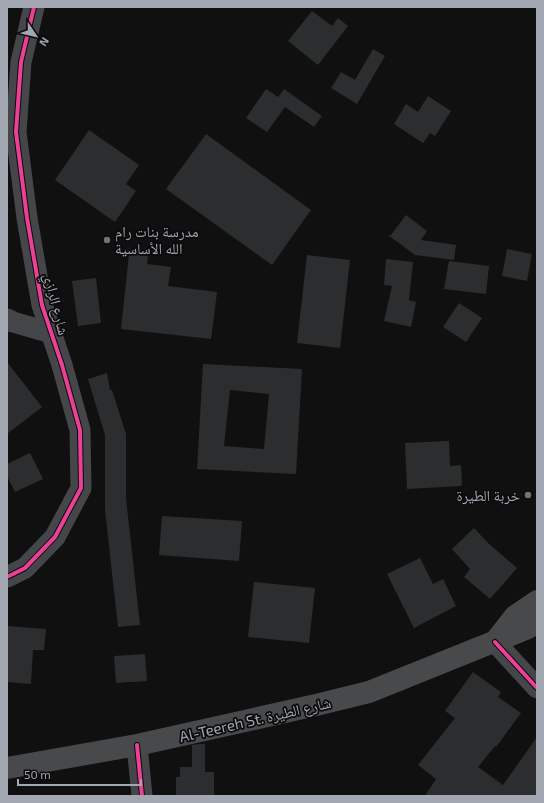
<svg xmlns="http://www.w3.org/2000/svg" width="544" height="803" font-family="'Exo 2','Noto Naskh Arabic',sans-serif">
<rect width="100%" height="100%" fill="#101011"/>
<g fill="#2c2d2e" fill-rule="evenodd">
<polygon points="312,11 332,26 338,18 348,26 318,65 288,41"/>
<polygon points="373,49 385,56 357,104 331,88 341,72 355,80"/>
<polygon points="266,89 278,97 284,89 322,116 314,127 285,107 267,132 246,118"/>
<polygon points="428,96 451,111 435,136 430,133 423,143 394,124 406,104 418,112"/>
<polygon points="89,130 139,165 126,184 136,191 115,222 55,180"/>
<polygon points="206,134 311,210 272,265 166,189"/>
<polygon points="406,215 427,231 421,240 456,245 454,260 415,255 388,235 391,235"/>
<polygon points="507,249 532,254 527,281 502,276"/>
<polygon points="129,254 148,256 147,264 171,267 168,286 217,292 211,339 121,329"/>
<polygon points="307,255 350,260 340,348 297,343"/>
<polygon points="386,259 413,262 409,300 416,302 411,327 384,321 392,286 384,285"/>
<polygon points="449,261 489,266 486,294 444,289"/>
<polygon points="96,278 101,323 78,326 72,281"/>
<polygon points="459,303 482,318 466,342 443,327"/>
<polygon points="7,362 42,407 7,434"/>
<path d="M203,364L302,369L296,474L197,469ZM230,390L269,394L264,449L224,446Z"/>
<polygon points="107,373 110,390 112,390 126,434 126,498 140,625 118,627 105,510 105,435 88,379"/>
<polygon points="449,441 450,466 461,465 462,486 407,489 405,443"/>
<polygon points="30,453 43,479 15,492 7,476 7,464"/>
<polygon points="162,516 242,521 239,561 159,555"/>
<polygon points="474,528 487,542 517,568 490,599 464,577 470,569 452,549"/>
<polygon points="420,558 433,584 443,579 456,606 414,628 387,574"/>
<polygon points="254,582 315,588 309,643 248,637"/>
<polygon points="7,626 46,629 44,650 33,650 31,684 7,682"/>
<polygon points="145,654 147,681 116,683 114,656"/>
<polygon points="473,672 501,692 498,697 521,713 496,747 495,746 478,767 503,785 537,737 537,796 425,796 436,779 418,765 455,718 445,711"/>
<polygon points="199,744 205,744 205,772 214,772 214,796 176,796 176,777 180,777 180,767 192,767 192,745"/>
</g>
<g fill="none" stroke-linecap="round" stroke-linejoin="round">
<g stroke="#454649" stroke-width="21">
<polyline points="7,319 13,322 51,333"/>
<polyline points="7,577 25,568 55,537 81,488 80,430 62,365 42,305 27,218 16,132 21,62 34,7"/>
<polyline points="495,642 537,688"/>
<polyline points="137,745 142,796"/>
</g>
<g stroke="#48494b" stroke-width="22">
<polyline points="497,639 515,616 537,601"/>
<polyline points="7,768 137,745 316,705 369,692 528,628 537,621"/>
</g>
<defs>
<g id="cycleway">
<polyline points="7,577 25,568 55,537 81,488 80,430 62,365 42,305 27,218 16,132 21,62 34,7"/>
<polyline points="495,642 537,688"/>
<polyline points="137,745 142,796"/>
</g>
</defs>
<use href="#cycleway" stroke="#0b0b0c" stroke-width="6"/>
<use href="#cycleway" stroke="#ea4096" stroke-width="4"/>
</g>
<g fill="#6f7279" stroke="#0b0b0c" stroke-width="1.5">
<circle cx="107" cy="240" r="4"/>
<circle cx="528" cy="495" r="4"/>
</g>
<g text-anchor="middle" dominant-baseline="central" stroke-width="3.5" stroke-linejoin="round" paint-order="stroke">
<g font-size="15" fill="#a2a7b1" stroke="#0b0b0c" text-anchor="start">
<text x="115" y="231">مدرسة بنات رام<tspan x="115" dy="17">الله الأساسية</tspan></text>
<text x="520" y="495" text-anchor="end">خربة الطيرة</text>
</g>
<g font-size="15" fill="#a2a7b1" stroke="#0b0b0c">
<text transform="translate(57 304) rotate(76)">شارع الرازي</text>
<text transform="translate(255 719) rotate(-13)">Al-Teereh St. شارع الطيرة</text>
</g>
</g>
<rect width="544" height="803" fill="none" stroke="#a2a7b1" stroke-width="16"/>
<g transform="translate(36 36) rotate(125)" stroke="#0b0b0c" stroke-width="3" paint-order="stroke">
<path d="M0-3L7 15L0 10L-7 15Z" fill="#a2a7b1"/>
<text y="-6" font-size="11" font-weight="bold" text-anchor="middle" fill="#a2a7b1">N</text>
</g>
<path d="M18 779v6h123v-6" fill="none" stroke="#a2a7b1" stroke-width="2"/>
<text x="24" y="779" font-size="12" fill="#a2a7b1" stroke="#0b0b0c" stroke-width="3" paint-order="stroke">50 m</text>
</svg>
